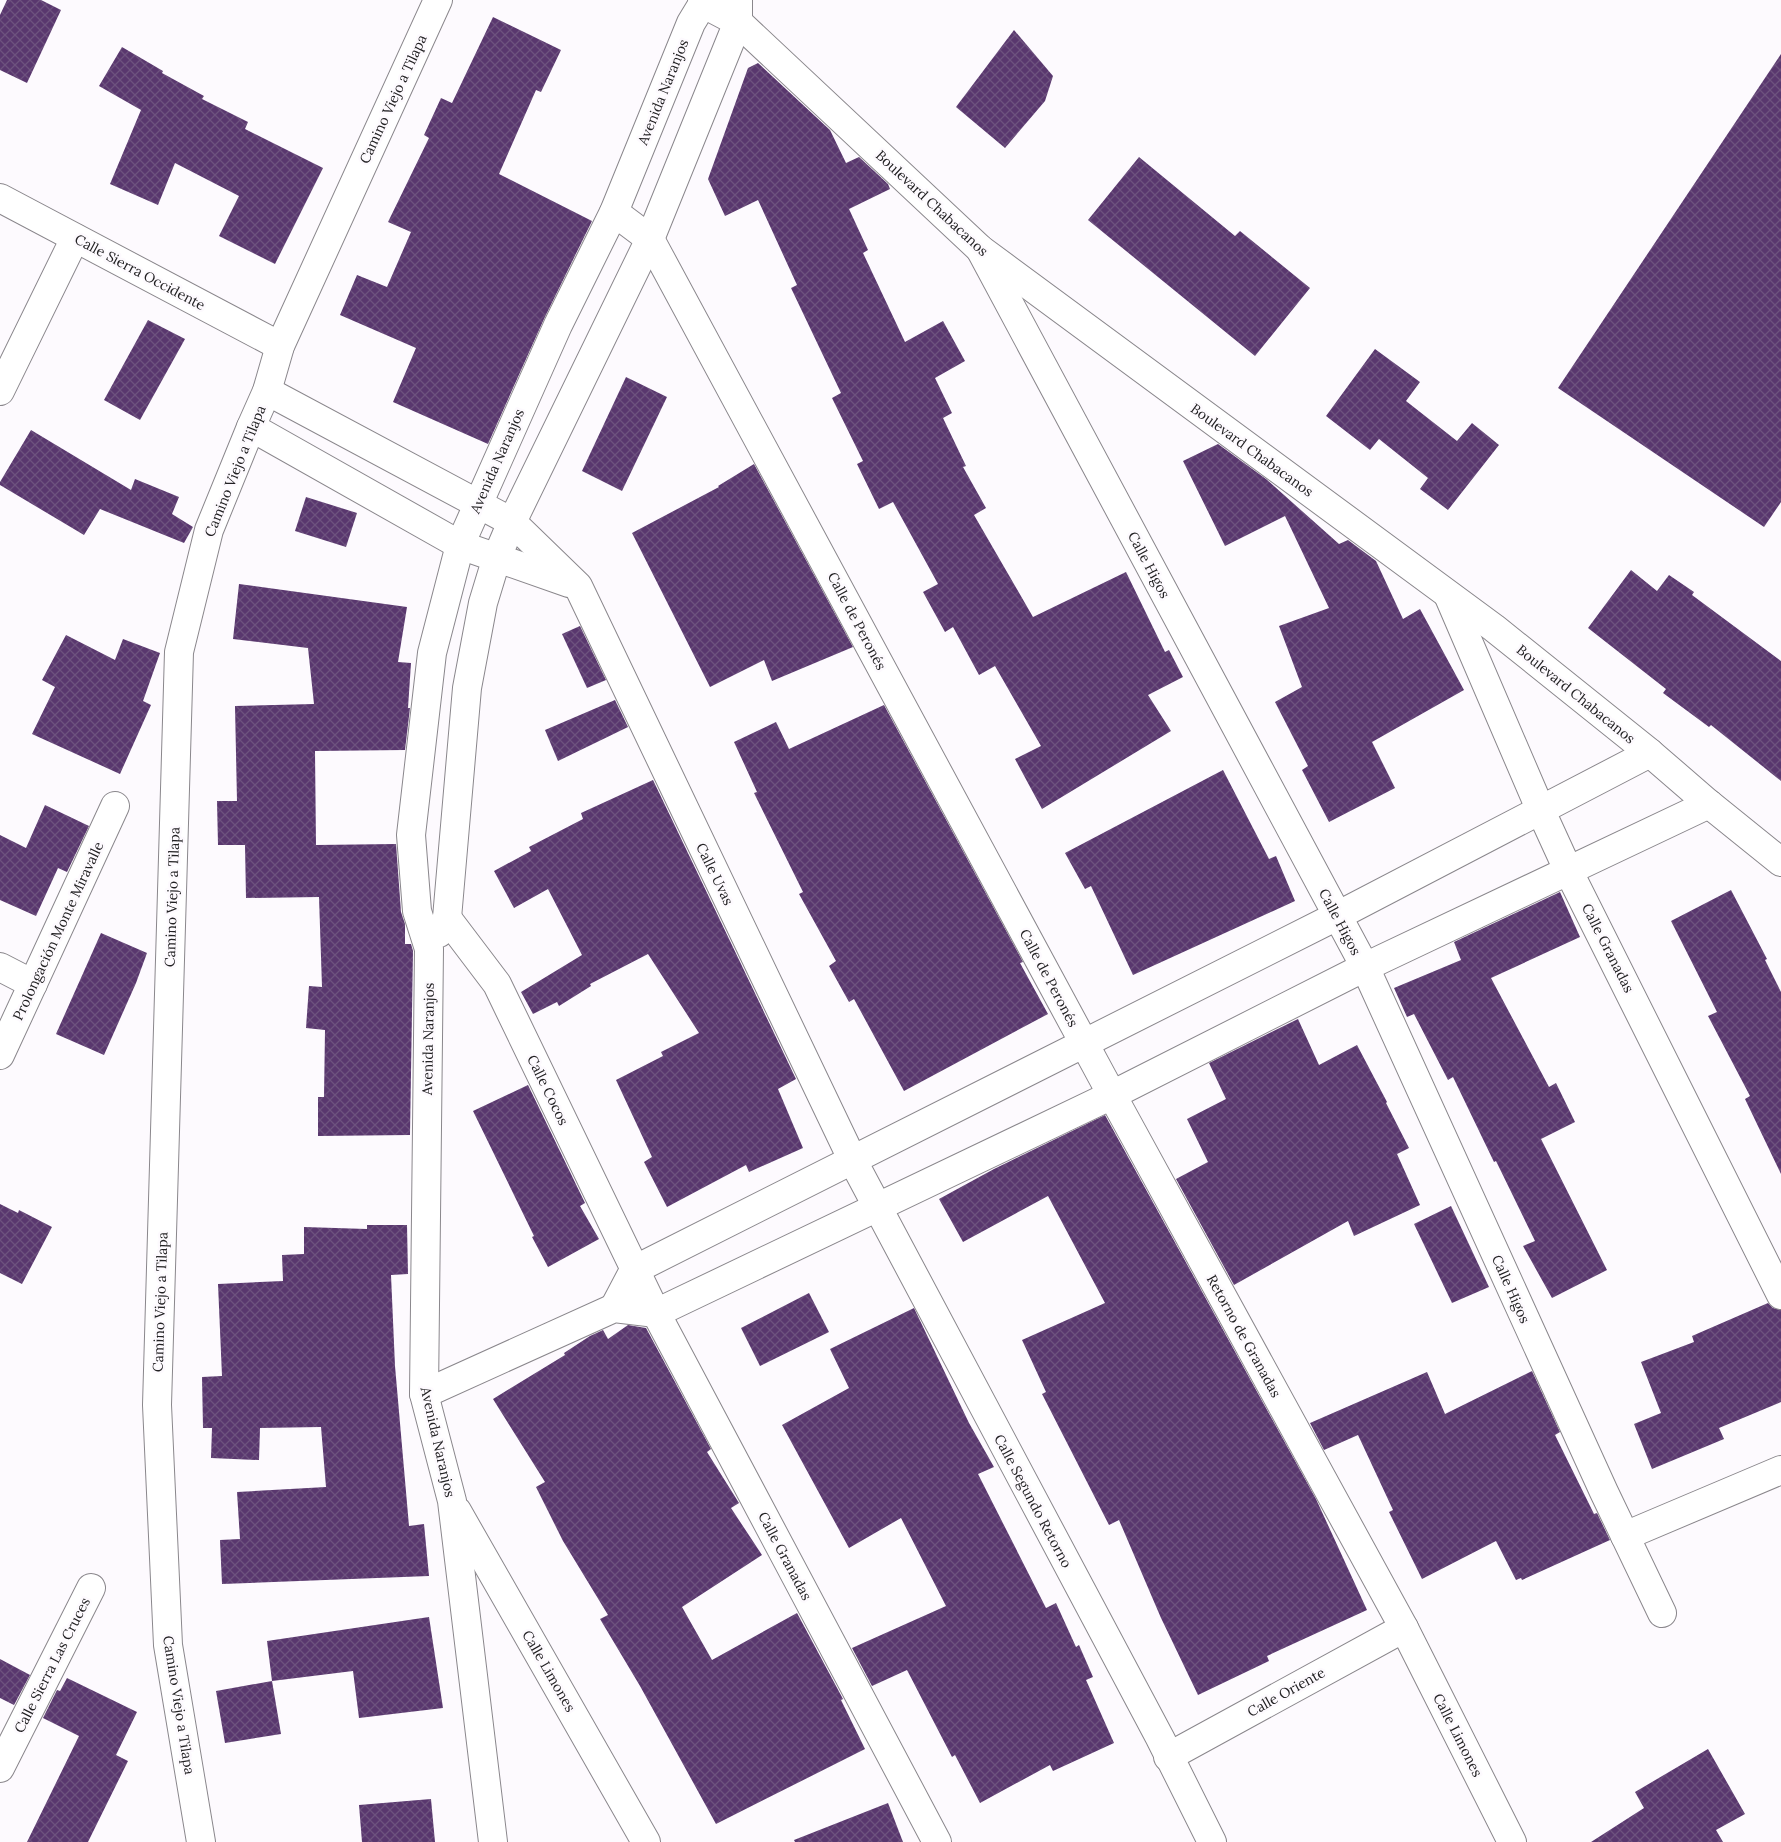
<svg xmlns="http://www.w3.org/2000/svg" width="1781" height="1842" font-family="Lora,serif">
<defs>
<pattern id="building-cross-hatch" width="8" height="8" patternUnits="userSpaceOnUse" patternTransform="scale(1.25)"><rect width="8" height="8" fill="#59376e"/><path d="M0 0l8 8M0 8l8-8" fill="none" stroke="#6d527e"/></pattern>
</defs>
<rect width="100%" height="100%" fill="#fdfafe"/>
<g fill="url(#building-cross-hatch)">
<polygon points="7,0 41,0 61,10 27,83 0,70 0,15"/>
<polygon points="493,17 561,50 541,92 536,90 499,174 592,221 544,319 488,444 393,402 416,348 340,315 357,275 387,287 411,232 388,222 429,138 424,135 441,98 452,103"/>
<polygon points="1014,30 1053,76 1045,101 1005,148 956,107"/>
<polygon points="122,47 163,71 162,73 204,96 202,99 248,122 245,129 323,168 275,264 219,236 239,196 175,163 158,205 110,184 141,110 99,86"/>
<polygon points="1781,54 1781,502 1764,527 1558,388"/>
<polygon points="758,63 830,130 846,163 859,157 888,184 890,189 849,209 868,250 863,253 905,342 943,321 965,361 935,378 952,413 943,418 966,466 963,467 986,508 974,515 1033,617 1126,572 1165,652 1169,650 1183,677 1148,695 1171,731 1042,809 1015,759 1041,746 995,666 979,675 953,627 945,632 923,592 938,584 893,502 879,509 857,464 863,461 832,398 841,393 791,288 797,285 758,200 725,216 708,179 748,68"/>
<polygon points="1139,157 1235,236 1240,231 1310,288 1255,356 1088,220"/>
<polygon points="148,320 185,339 140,420 104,400"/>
<polygon points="1375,349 1420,382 1406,401 1457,441 1472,423 1499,445 1448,510 1420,489 1428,478 1379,439 1370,450 1326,416"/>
<polygon points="626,377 667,397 622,491 582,471"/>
<polygon points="31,430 131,490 135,479 179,497 172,514 193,527 184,543 100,509 84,535 0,485 0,482"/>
<polygon points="1218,444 1266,479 1339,544 1348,540 1376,561 1403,619 1420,609 1464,690 1372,742 1395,788 1329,822 1302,770 1308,766 1275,702 1302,687 1279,626 1329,608 1285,516 1225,546 1183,461"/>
<polygon points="754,464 853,647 772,681 764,660 710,687 632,533 719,487 718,486"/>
<polygon points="306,497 357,513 346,547 295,531"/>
<polygon points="1631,570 1657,591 1669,575 1694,592 1692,595 1781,661 1781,781 1711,725 1709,727 1663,693 1666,689 1588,628"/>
<polygon points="239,584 407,607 398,662 411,663 408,708 410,708 405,750 315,751 316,845 396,844 401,912 405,924 405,944 411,944 413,951 410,1135 318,1136 318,1097 324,1097 325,1030 306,1028 309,986 322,987 319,897 246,898 245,845 218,845 217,801 237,801 235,706 314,704 308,648 233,639"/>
<polygon points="580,626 606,680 587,688 562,634"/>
<polygon points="66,635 115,660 123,639 160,653 143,701 151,705 120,774 32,734 55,687 42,680"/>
<polygon points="615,700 628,727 558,761 545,730"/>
<polygon points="884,705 1023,962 1020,963 1048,1014 904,1091 854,999 849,1002 829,966 836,961 799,894 803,892 754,793 757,792 734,742 776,722 789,749"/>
<polygon points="1223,770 1269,859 1276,856 1295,901 1133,975 1091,886 1085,889 1065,853"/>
<polygon points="653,780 796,1079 778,1089 803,1148 749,1172 746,1165 667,1207 644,1162 652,1157 616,1080 663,1056 661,1052 699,1033 648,954 590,984 591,986 559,1006 557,1002 533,1014 521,992 582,955 548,889 514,908 494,871 531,851 529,847 583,819 581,813"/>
<polygon points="45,805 89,826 67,872 58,868 36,916 0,900 0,835 26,848"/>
<polygon points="1731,890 1767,959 1765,960 1781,992 1781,1174 1745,1099 1750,1096 1708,1016 1717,1012 1671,921"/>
<polygon points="1560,892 1580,937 1491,978 1549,1087 1556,1083 1575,1122 1541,1139 1607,1270 1552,1298 1523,1246 1535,1241 1496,1161 1494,1162 1453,1077 1448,1080 1414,1014 1407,1017 1394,988 1461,960 1454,942"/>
<polygon points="101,933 147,953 136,983 104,1055 56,1034"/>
<polygon points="1298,1019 1319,1065 1357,1045 1387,1102 1386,1103 1409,1148 1397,1154 1420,1205 1354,1236 1348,1221 1234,1285 1176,1179 1208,1162 1187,1119 1226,1099 1209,1063"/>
<polygon points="528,1085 585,1203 580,1206 599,1239 548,1267 532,1237 534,1236 473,1111"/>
<polygon points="1105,1115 1316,1499 1367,1610 1267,1656 1269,1661 1198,1695 1161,1618 1119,1520 1109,1525 1042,1394 1046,1392 1022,1340 1105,1303 1048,1196 963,1242 939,1199 994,1169"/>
<polygon points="0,1204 18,1213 19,1210 52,1227 22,1284 0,1273"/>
<polygon points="1451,1206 1489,1287 1452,1303 1414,1224"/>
<polygon points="367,1225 407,1225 408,1274 391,1275 395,1366 409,1526 424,1524 429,1576 222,1584 220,1540 240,1539 237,1492 326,1487 321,1427 260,1428 259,1460 211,1458 212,1428 203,1428 202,1377 222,1376 218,1284 283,1281 282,1255 304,1254 304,1227 367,1229"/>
<polygon points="809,1293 829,1332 760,1366 741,1328"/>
<polygon points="1768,1303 1773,1308 1781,1310 1781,1402 1719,1428 1724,1439 1652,1469 1634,1424 1661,1413 1641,1362 1694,1342 1692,1336"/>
<polygon points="914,1308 969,1423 994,1467 978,1474 1046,1608 1056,1603 1076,1647 1079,1645 1093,1677 1086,1680 1114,1743 1053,1771 1050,1765 980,1803 955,1755 952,1757 907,1670 872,1686 852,1648 946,1606 901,1518 849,1548 782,1425 849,1388 830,1349"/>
<polygon points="628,1325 646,1328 711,1449 707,1452 739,1503 731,1508 762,1555 682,1607 712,1660 797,1613 843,1699 841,1700 865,1749 716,1824 640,1686 600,1619 608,1615 563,1541 536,1487 545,1482 493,1399 565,1355 564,1353 590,1336 603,1330 608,1339"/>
<polygon points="1532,1371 1560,1432 1555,1435 1594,1514 1597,1513 1610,1540 1522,1580 1521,1578 1516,1580 1496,1541 1422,1579 1389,1512 1393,1510 1358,1435 1324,1450 1310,1423 1427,1372 1445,1414"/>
<polygon points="429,1617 443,1708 359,1718 353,1671 272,1681 267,1641"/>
<polygon points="0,1659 30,1675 14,1705 0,1698"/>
<polygon points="67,1678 137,1712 116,1755 128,1761 88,1842 27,1842 79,1736 43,1718 57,1690 60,1691"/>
<polygon points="272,1681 281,1734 225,1743 216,1691"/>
<polygon points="1708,1749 1745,1814 1716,1830 1723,1842 1591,1842 1644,1808 1635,1792"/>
<polygon points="431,1799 435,1842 362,1842 359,1805"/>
<polygon points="888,1803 903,1842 795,1842 794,1840"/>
</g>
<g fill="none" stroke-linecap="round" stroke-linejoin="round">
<defs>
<g id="street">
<polyline points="702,3 738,22 980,249 1494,628 1650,753 1709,804 1781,862"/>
<polyline points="0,198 280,346"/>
<polyline points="614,212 650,239 1112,1095 1404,1628 1512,1842"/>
<polyline points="980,249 1365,967 1604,1492 1662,1613"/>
<polyline points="0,391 75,238"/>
<polyline points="267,391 512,522 578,586 853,1161 1160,1738 1212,1842"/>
<polyline points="251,427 460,545 569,583"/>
<polyline points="1449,597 1541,811 1568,870 1781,1295"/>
<polyline points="447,918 497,984 656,1313 937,1842"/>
<polyline points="439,933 447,918 467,688 483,603 497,557 512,522 650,239 738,22 738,0"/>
<polyline points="0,967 33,984"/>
<polyline points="0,1055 115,806"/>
<polyline points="614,1308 634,1270 1337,916 1650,753"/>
<polyline points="424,1394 614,1308 656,1313 1112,1095 1365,967 1709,804"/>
<polyline points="457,1511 646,1842"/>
<polyline points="1625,1536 1781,1470"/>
<polyline points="1168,1757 1404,1628"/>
<polyline points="0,1768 91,1588"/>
<polyline points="201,1842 168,1645 157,1405 179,652 209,530 251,427 267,391 280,346 438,0"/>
<polyline points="493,1842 452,1501 424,1394 429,949 417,911 411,835 432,653 460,545 558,325 614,212 691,23 705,0"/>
</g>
</defs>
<use href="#street" stroke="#8a878c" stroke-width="30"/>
<use href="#street" stroke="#fff" stroke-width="28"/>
</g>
<g text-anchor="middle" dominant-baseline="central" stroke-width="5" stroke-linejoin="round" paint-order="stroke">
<g font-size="14" fill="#222123" stroke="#fdfafe">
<text transform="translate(663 92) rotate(-68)">Avenida Naranjos</text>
<text transform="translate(393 99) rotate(-65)">Camino Viejo a Tilapa</text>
<text transform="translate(932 203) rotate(43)">Boulevard Chabacanos</text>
<text transform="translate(140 272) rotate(28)">Calle Sierra Occidente</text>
<text transform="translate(1252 450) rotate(36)">Boulevard Chabacanos</text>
<text transform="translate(497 461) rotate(-66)">Avenida Naranjos</text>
<text transform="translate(235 471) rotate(-68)">Camino Viejo a Tilapa</text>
<text transform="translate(1149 565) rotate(62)">Calle Higos</text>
<text transform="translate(857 621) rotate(62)">Calle de Peronés</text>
<text transform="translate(1576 694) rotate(39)">Boulevard Chabacanos</text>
<text transform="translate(715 874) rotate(64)">Calle Uvas</text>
<text transform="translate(172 897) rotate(-88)">Camino Viejo a Tilapa</text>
<text transform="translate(1340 922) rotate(62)">Calle Higos</text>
<text transform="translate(58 931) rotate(-65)">Prolongación Monte Miravalle</text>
<text transform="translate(1608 948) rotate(63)">Calle Granadas</text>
<text transform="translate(1049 978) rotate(62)">Calle de Peronés</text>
<text transform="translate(428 1039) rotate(-89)">Avenida Naranjos</text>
<text transform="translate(548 1090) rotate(64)">Calle Cocos</text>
<text transform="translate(1511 1289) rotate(66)">Calle Higos</text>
<text transform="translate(160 1302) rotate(-88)">Camino Viejo a Tilapa</text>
<text transform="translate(1244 1336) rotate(61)">Retorno de Granadas</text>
<text transform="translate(438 1442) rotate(77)">Avenida Naranjos</text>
<text transform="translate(1033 1501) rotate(62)">Calle Segundo Retorno</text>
<text transform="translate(785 1556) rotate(62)">Calle Granadas</text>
<text transform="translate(52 1665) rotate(-63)">Calle Sierra Las Cruces</text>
<text transform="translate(549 1671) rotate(60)">Calle Limones</text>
<text transform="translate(1286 1692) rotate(-29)">Calle Oriente</text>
<text transform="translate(179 1705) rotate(81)">Camino Viejo a Tilapa</text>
<text transform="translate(1458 1735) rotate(63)">Calle Limones</text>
</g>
</g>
</svg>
